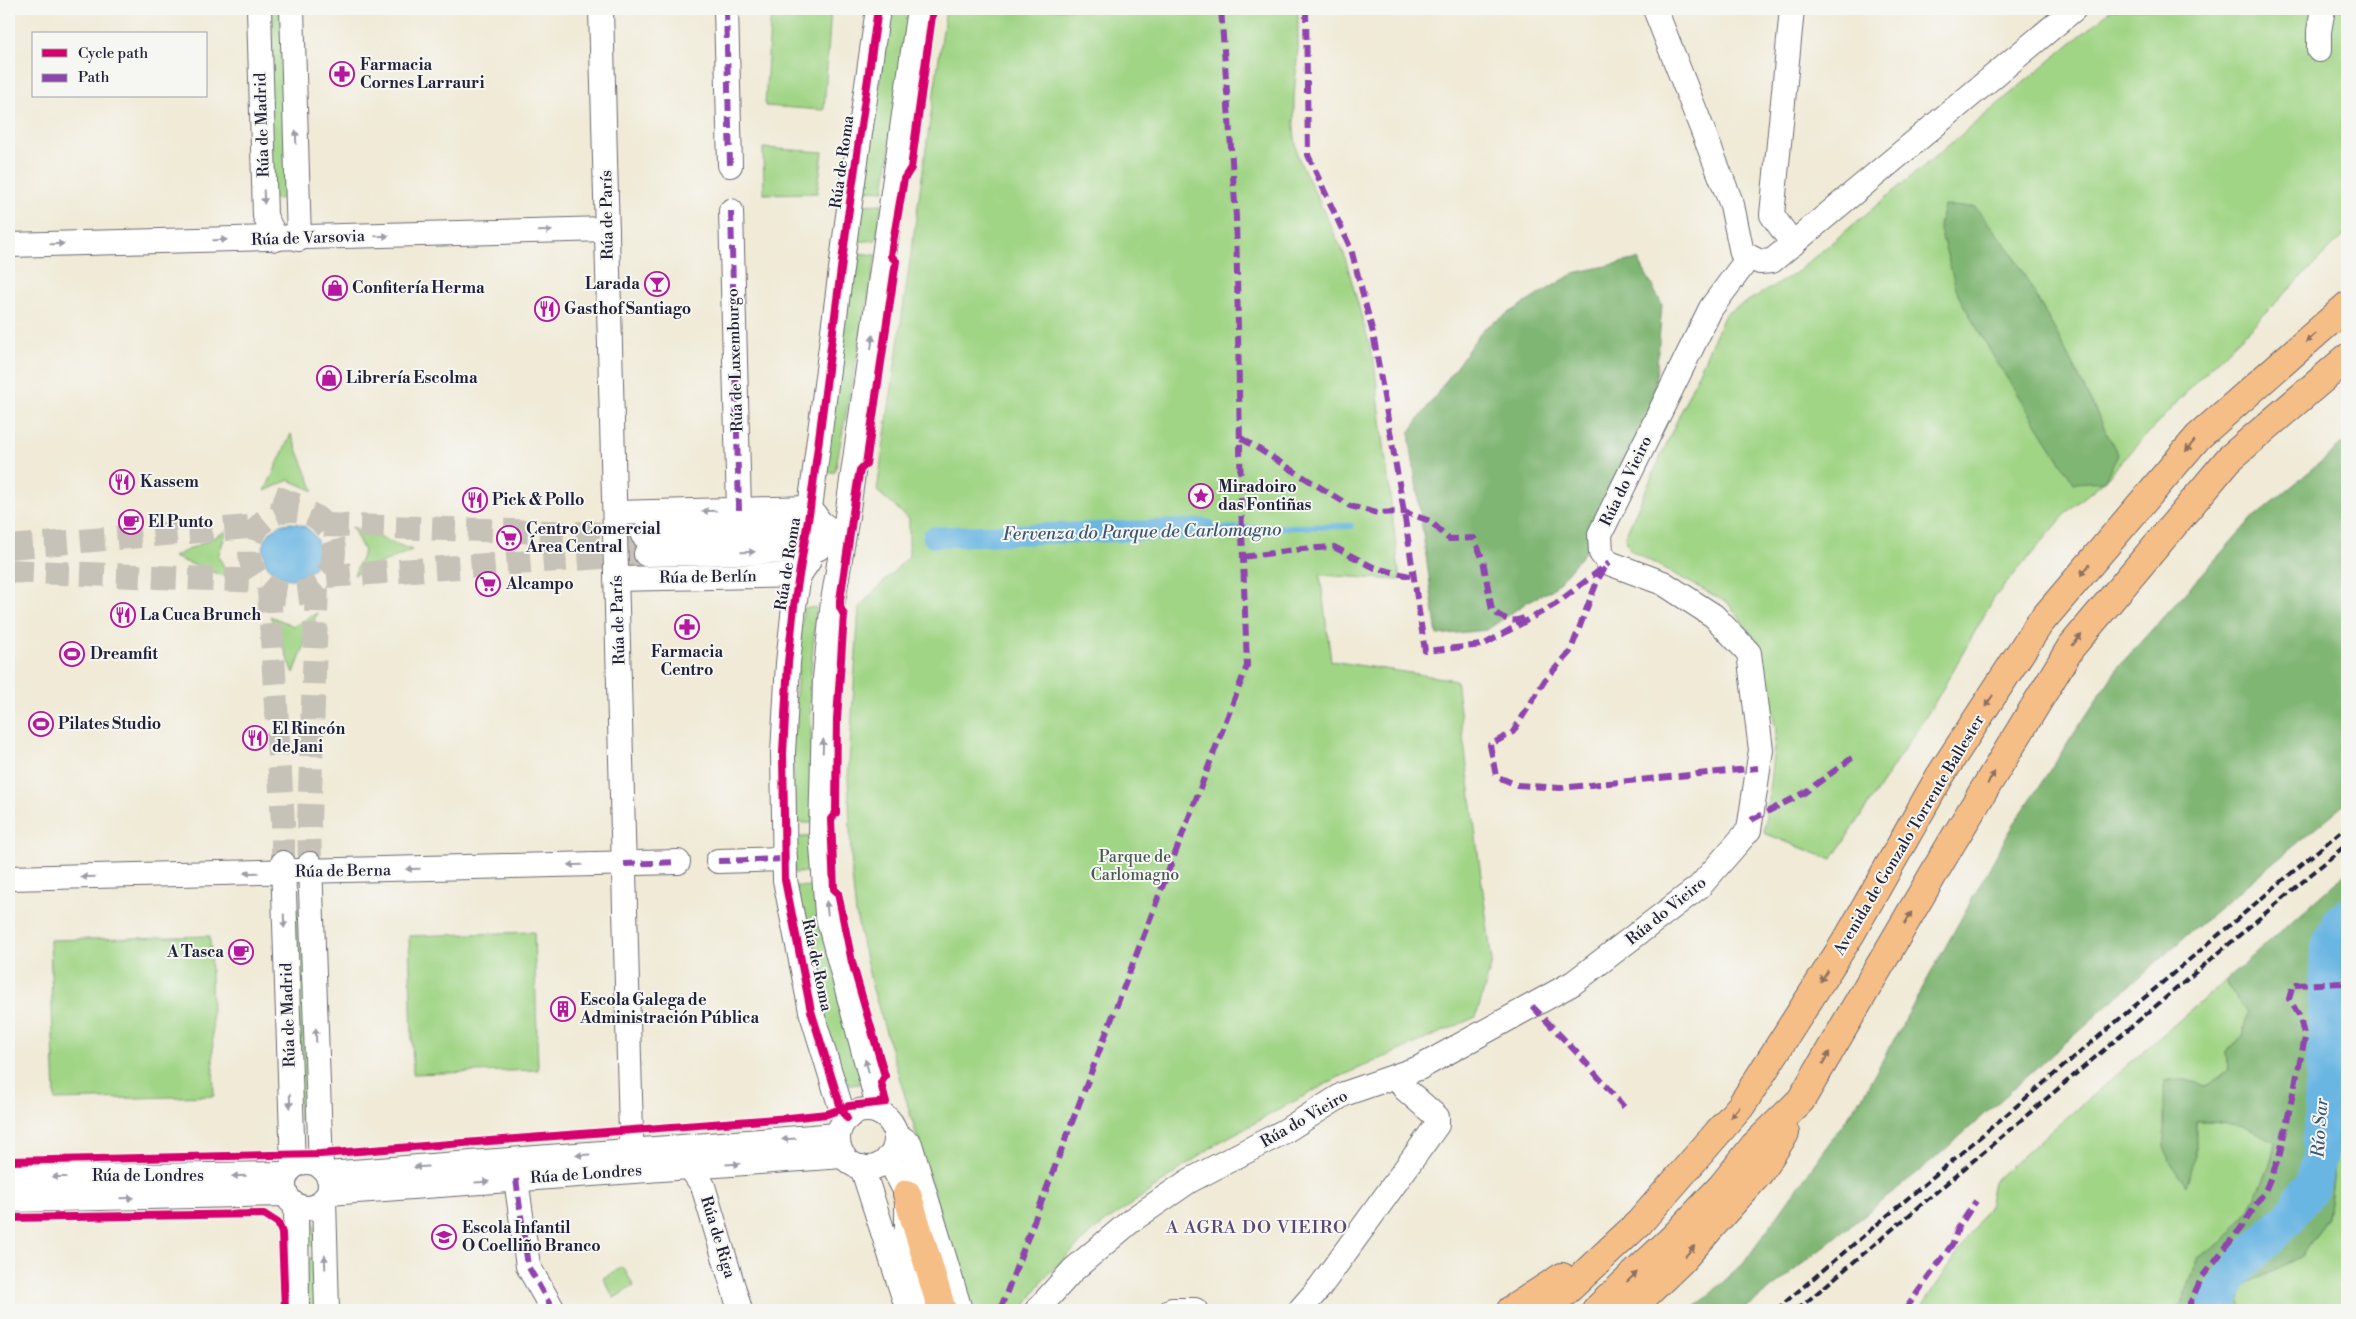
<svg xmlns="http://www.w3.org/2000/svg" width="2356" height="1319" font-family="'Libre Bodoni',serif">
<rect width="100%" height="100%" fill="#f6f6f2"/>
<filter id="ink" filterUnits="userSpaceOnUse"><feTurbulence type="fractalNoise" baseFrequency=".02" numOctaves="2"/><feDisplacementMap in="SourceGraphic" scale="10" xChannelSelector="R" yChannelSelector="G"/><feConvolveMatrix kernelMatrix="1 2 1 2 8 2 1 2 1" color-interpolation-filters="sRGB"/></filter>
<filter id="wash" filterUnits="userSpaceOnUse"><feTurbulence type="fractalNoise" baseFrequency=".0096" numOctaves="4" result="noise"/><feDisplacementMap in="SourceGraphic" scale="20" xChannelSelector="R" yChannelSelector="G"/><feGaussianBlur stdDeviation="1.12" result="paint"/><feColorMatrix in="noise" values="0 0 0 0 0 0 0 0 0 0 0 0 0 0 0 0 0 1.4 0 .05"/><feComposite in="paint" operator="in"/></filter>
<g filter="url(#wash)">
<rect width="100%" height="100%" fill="#f0ead6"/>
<g fill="#a1d586" stroke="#627c60">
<polygon points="265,9 288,9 293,198 270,199"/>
<polygon points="771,9 831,9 824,110 765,106"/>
<polygon points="890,9 910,9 884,190 864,191"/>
<polygon points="946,9 1298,9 1298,47 1294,97 1294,131 1298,157 1344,254 1374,361 1400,580 1320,575 1331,661 1456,680 1492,962 1476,1017 1337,1078 1216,1144 1092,1232 1044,1278 1023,1310 969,1310 872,986 856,915 852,876 848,778 859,607 909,556 909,519 877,491"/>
<polygon points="2112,9 2347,9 2347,232 2191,387 2104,481 2070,509 1994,598 1934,704 1832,860 1764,833 1776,730 1758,643 1728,603 1630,550 1625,536 1725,314 1793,275"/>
<polygon points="763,148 823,152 817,193 764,194"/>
<polygon points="882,204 876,240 856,242 861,205"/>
<polygon points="855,253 876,255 835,472 824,472"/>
<polygon points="291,434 314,491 289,480 265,491"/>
<polygon points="352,527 412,550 354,575 364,551"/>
<polygon points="227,531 218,556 231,579 173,557"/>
<polygon points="816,607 810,685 813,823 793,823 792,743 803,609"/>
<polygon points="317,613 294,673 270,616 294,626"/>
<polygon points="813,836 815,871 794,873 792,838"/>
<polygon points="796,886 817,887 865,1083 843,1086 809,965"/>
<polygon points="296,907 304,907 310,1119 299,1120"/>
<polygon points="534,932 538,1070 413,1074 409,936"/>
<polygon points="210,936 214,1096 55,1100 50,940"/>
<path d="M2226,980L2237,1001L2248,1012L2242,1037L2226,1052L2228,1070L2206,1086L2186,1080L2196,1155L2195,1121C2229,1120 2246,1126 2275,1141C2269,1183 2238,1239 2199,1257L2181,1304L2172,1310H1920L1988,1207L1993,1181Z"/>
<polygon points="2347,1029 2347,1310 2242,1310 2239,1302 2245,1285 2302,1257 2328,1216 2339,1137 2339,1094 2343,1049"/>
<polygon points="310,1220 314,1220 317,1245 306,1246 307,1221"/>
<polygon points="305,1258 317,1258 318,1310 306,1310"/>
<polygon points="623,1267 634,1286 614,1298 603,1278"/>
</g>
<g fill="#80b673" stroke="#516c57">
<polygon points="1944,206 1975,207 2011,251 2057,334 2118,455 2104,481 2074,483 1996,361 1958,295 1939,226"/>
<polygon points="1638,259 1662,305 1654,401 1590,546 1553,589 1527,602 1487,630 1437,635 1409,433 1483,329 1574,273"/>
<polygon points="2347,440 2347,802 2188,934 1932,1161 1758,1299 1743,1310 1692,1310 1743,1264 1862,1097 2012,827 2119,666 2249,522"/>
<path d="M2347,872V1029L2343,1049L2339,1094V1137L2328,1216L2302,1257L2245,1285L2239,1302L2242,1310H2172L2181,1304L2199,1257C2238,1239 2269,1183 2275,1142C2248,1126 2226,1120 2196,1121V1155L2186,1186L2170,1163L2164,1147V1081L2186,1080L2206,1086L2228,1070L2226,1052L2242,1037L2248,1012L2237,1001L2226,980Z"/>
</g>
<circle fill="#6ab6e3" stroke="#466c8f" cx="291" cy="551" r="28"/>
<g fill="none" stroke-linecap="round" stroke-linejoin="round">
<polyline stroke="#6ab6e3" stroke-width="6" points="1206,529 1351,526"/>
<polyline stroke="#6ab6e3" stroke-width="21" points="933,537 1206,529"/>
<polyline stroke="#6ab6e3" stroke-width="36" points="2219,1310 2216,1306 2231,1277 2287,1219 2313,1184 2320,1154 2329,947 2339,923 2347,916"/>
</g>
</g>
<g filter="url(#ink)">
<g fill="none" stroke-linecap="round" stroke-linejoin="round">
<g stroke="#c7c2b7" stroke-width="24" stroke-dasharray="24 12" stroke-linecap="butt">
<circle cx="292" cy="552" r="42"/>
<polyline points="281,512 291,486"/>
<polyline points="324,525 643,535"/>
<polyline points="9,547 260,526"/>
<polyline points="9,571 261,581"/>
<polyline points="327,576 646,554"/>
<polyline points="269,588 283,824 283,863"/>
<polyline points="310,864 309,822 317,586"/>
</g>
<defs>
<g id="minor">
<polyline points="259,9 265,216 276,239"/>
<polyline points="292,9 299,239"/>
<polyline points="601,9 632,1171"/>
<polyline points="726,9 730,165"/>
<polyline points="1655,9 1732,205 1742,253 1760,262 1772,261 2074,9"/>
<polyline points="1792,9 1772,215 1793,244"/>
<polyline points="2319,50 2319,31 2323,9"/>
<polyline points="731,211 739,510"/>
<polyline points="9,245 607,229"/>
<polyline points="615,513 810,508 819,521"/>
<polyline points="643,535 789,529 815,523 821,523 828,528 830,536 819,548 812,551 646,554"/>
<polyline points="616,579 799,575 808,562"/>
<polyline points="718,861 785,859"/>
<polyline points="283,863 293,1167"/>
<polyline points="310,864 321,1167"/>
<polyline points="9,878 678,862"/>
<circle cx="867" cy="1139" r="29"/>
<polyline points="880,1113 827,914 821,832 825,678 833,601 847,516 919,9"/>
<polyline points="847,1118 841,1108 811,1011 785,880 783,753 788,663 794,606 810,508 847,223 878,9"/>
<polyline points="895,1133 910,1144 960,1310"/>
<polyline points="888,1158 907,1194 907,1237 926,1310"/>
<circle cx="307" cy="1185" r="23"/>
<polyline points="690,1167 703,1186 740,1310"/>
<polyline points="862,1167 908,1310"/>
<polyline points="327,1174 838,1135"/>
<polyline points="9,1178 287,1174"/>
<polyline points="516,1179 528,1266 553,1310"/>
<polyline points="329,1193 843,1156"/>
<polyline points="324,1199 327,1310"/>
<polyline points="9,1200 286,1194"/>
<polyline points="296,1205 297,1310"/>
<polyline points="1037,1310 1073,1270 1132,1220 1189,1181 1285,1131 1344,1094 1419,1068 1573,983 1700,886 1749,830 1761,750 1749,653 1714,616 1663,583 1609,563 1601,553 1600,534 1711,308 1749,257"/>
<polyline points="1172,1310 1195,1310"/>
<polyline points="1300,1310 1320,1287 1437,1125 1437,1117 1405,1089 1397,1076"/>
</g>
<g id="highway">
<polyline points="907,1194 942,1310"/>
<polyline points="1511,1310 1562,1277"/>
<polyline points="1546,1310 1639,1223 1741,1106 1850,935 1940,776 2039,624 2198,437 2347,306"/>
<polyline points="1596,1310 1673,1238 1722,1186 1754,1146 1801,1100 1951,844 2071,647 2229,459 2347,358"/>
<polyline points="1630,1310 1680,1262 1759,1173 1785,1133"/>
</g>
</defs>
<use href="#minor" stroke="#6a6871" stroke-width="26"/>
<use href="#highway" stroke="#6a6871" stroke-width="30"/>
<use href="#minor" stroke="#fff" stroke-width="24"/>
<use href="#highway" stroke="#f6be87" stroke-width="28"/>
<g stroke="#22223b" stroke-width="4" stroke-dasharray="8 4" stroke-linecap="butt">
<polyline points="1776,1310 2347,826"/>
<polyline points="1797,1310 2347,844"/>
</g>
<g stroke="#8e44ad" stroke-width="6" stroke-dasharray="12 6" stroke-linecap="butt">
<polyline points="726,9 730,165"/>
<polyline points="1306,9 1308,155 1351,249 1373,333 1404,512 1425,651 1483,645 1556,604 1609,563"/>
<polyline points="731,211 739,510"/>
<path d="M1241,438L1350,506L1377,513L1404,512L1430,521L1449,539L1474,538L1483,560L1492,610C1502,618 1511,624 1524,618"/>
<polyline points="1243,557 1302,549 1334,547 1375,568 1414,577"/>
<polyline points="1605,568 1598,579 1570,652 1545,680 1513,732 1490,745 1496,776 1517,785 1560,788 1758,768"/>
<polyline points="1751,820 1804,793 1852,758"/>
<polyline points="718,861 785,859"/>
<polyline points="624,864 678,862"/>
<polyline points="1532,1006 1581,1057 1624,1107"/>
<polyline points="516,1179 528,1266 553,1310"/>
<polyline points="1000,1310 1247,666 1241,504 1236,217 1221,9"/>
<polyline points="1905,1310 1953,1243 1958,1228 1976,1201"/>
<polyline points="2190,1310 2190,1303 2202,1277 2241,1228 2265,1191 2279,1158 2305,1038 2299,1015 2289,999 2293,985 2342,983 2347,975"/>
</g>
<defs>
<g id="cycleway">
<polyline points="847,1118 841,1108 811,1011 785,880 783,753 788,663 794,606 810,508 847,223 878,9"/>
<polyline points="9,1161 320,1154 789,1118 827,1114 849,1106 886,1102 881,1083 885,1076 852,962 838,893 834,889 831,819 836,813 837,719 844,615 840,607 840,600 858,480 860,470 866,464 896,261 891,256 892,248 904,179 911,168 933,9"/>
<polyline points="9,1218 264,1214 278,1223 282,1233 285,1310"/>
</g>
</defs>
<use href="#cycleway" stroke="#f6f6f2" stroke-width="11"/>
<use href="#cycleway" stroke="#d6006c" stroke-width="8"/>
</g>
<defs><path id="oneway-solid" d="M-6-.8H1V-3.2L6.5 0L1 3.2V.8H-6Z" transform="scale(1.25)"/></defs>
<g fill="#9c9ca7">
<use href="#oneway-solid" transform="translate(296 137) rotate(-92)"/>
<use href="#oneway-solid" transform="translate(264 197) rotate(88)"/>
<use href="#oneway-solid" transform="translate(545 231) rotate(-2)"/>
<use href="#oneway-solid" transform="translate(382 236) rotate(-2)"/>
<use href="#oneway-solid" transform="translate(220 240) rotate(-1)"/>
<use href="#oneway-solid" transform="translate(57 244) rotate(-1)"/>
<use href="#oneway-solid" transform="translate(872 342) rotate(-82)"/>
<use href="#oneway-solid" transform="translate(709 511) rotate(179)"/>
<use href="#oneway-solid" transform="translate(748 552) rotate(-1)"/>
<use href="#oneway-solid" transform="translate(823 746) rotate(-88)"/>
<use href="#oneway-solid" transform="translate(575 865) rotate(179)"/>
<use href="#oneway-solid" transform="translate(413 869) rotate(179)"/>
<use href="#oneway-solid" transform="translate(251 873) rotate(179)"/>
<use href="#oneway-solid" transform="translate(88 877) rotate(179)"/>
<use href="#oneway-solid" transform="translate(827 908) rotate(-96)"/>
<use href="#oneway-solid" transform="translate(284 921) rotate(88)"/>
<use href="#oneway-solid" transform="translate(316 1035) rotate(-92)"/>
<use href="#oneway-solid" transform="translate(867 1066) rotate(-106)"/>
<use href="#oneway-solid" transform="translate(290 1101) rotate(88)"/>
<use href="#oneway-solid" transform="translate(789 1139) rotate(176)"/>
<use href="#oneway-solid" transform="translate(583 1155) rotate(176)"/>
<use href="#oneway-solid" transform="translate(733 1164) rotate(-4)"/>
<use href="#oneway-solid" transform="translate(421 1167) rotate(176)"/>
<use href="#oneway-solid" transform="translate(239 1176) rotate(179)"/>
<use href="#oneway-solid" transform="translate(59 1177) rotate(180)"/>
<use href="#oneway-solid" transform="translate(482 1182) rotate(-4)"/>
<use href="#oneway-solid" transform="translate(127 1198) rotate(-1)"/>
<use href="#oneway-solid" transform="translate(325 1262) rotate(-92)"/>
</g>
<g fill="#8c7061">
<use href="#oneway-solid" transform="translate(2311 338) rotate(139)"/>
<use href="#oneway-solid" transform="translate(2190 446) rotate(130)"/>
<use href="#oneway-solid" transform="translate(2085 570) rotate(130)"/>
<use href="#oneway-solid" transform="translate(2077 640) rotate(-50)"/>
<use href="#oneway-solid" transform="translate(1989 701) rotate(123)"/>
<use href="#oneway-solid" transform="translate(1991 778) rotate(-59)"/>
<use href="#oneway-solid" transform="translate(1908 918) rotate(-60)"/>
<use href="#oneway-solid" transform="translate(1824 976) rotate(123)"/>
<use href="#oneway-solid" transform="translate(1826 1058) rotate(-60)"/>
<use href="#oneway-solid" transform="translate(1735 1112) rotate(131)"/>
<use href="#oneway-solid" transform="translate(1690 1251) rotate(-49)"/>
<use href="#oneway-solid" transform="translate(1632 1277) rotate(-43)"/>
</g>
</g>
<defs>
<symbol id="pharmacy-ring" viewBox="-11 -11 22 22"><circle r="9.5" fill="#f6f6f2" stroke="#b5179e" stroke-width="1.5"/><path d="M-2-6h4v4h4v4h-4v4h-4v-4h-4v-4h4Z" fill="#b5179e"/></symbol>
<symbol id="bar-ring" viewBox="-11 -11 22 22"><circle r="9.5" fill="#f6f6f2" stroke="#b5179e" stroke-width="1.5"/><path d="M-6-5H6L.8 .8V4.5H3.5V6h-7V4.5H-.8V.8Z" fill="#b5179e"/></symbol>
<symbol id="shop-ring" viewBox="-11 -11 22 22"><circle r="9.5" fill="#f6f6f2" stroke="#b5179e" stroke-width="1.5"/><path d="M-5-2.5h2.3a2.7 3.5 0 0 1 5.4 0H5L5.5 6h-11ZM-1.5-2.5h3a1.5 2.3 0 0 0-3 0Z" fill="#b5179e"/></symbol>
<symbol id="restaurant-ring" viewBox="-11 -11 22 22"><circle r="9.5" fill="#f6f6f2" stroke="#b5179e" stroke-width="1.5"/><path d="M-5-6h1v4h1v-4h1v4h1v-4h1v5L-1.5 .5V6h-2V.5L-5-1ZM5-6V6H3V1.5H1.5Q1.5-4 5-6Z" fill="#b5179e"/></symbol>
<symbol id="sight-ring" viewBox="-11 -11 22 22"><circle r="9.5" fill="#f6f6f2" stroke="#b5179e" stroke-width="1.5"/><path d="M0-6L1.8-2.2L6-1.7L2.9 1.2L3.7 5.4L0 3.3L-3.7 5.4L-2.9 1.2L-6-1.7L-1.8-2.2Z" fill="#b5179e"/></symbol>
<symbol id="cafe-ring" viewBox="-11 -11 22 22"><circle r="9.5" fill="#f6f6f2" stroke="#b5179e" stroke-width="1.5"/><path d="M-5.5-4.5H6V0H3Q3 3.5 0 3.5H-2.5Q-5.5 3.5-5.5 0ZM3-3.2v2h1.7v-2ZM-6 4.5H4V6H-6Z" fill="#b5179e"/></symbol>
<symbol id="supermarket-ring" viewBox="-11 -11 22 22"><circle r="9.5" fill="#f6f6f2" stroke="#b5179e" stroke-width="1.5"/><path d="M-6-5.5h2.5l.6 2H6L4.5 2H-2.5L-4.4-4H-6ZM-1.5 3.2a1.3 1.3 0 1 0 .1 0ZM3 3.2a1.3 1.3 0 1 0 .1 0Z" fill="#b5179e"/></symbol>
<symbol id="stadium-ring" viewBox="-11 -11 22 22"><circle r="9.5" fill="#f6f6f2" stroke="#b5179e" stroke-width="1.5"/><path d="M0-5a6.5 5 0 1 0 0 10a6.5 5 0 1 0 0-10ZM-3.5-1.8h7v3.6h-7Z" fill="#b5179e"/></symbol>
<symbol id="building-ring" viewBox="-11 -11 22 22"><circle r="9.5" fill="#f6f6f2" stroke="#b5179e" stroke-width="1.5"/><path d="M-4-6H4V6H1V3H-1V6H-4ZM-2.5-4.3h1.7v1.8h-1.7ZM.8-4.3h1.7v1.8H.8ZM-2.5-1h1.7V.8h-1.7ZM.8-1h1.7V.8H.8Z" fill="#b5179e"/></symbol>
<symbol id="school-ring" viewBox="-11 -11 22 22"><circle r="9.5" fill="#f6f6f2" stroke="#b5179e" stroke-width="1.5"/><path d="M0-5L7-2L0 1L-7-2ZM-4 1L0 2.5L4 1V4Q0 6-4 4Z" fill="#b5179e"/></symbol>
</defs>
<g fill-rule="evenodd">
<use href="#pharmacy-ring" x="328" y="60" width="28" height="28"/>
<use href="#bar-ring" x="643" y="270" width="28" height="28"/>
<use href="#shop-ring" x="321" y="274" width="28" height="28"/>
<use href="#restaurant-ring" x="533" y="295" width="28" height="28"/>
<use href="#shop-ring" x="315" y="364" width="28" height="28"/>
<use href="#restaurant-ring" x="108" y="468" width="28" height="28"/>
<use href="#sight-ring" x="1187" y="482" width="28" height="28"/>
<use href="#restaurant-ring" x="461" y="486" width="28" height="28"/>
<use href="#cafe-ring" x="117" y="508" width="28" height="28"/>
<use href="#supermarket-ring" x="495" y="524" width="28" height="28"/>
<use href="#supermarket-ring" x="474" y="570" width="28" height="28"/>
<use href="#restaurant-ring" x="109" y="601" width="28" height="28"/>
<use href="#pharmacy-ring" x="673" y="613" width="28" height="28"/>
<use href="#stadium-ring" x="58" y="640" width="28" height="28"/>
<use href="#stadium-ring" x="27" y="710" width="28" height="28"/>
<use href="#restaurant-ring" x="241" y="724" width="28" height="28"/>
<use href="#cafe-ring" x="227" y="938" width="28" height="28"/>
<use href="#building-ring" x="549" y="995" width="28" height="28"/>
<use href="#school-ring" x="430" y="1223" width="28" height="28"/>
</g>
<g text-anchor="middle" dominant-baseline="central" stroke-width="4" stroke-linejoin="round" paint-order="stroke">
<g font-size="16" font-weight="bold" fill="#22223b" stroke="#f6f6f2" text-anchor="start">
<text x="360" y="65">Farmacia<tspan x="360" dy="18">Cornes Larrauri</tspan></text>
<text x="640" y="284" text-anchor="end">Larada</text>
<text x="352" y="288">Confitería Herma</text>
<text x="564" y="309">Gasthof Santiago</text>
<text x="346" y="378">Librería Escolma</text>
<text x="140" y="482">Kassem</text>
<text x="1218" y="487">Miradoiro<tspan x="1218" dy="18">das Fontiñas</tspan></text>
<text x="492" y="500">Pick &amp; Pollo</text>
<text x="148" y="522">El Punto</text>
<text x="526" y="529">Centro Comercial<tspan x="526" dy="18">Área Central</tspan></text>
<text x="506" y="584">Alcampo</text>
<text x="140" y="615">La Cuca Brunch</text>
<text x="687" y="652" text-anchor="middle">Farmacia<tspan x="687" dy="18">Centro</tspan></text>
<text x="90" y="654">Dreamfit</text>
<text x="58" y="724">Pilates Studio</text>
<text x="272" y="729">El Rincón<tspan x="272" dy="18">de Jani</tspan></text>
<text x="224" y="952" text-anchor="end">A Tasca</text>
<text x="580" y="1000">Escola Galega de<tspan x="580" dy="18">Administración Pública</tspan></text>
<text x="462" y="1228">Escola Infantil<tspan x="462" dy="18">O Coelliño Branco</tspan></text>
</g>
<g font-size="16" fill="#22223b" stroke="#f6f6f2">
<text transform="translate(262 125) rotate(-92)">Rúa de Madrid</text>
<text transform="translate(842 162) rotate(-82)">Rúa de Roma</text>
<text transform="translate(607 215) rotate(-91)">Rúa de París</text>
<text transform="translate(308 238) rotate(-2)">Rúa de Varsovia</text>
<text transform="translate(735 360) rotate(-92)">Rúa de Luxemburgo</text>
<text transform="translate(1626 481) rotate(-64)">Rúa do Vieiro</text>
<text transform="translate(788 564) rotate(-81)">Rúa de Roma</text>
<text transform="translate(708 577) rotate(-1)">Rúa de Berlín</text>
<text transform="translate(618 620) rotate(-92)">Rúa de París</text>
<text transform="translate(1909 835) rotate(-59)">Avenida de Gonzalo Torrente Ballester</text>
<text transform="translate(343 871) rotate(-1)">Rúa de Berna</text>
<text transform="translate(1666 911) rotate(-39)">Rúa do Vieiro</text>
<text transform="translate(817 965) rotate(78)">Rúa de Roma</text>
<text transform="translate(288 1015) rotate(-92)">Rúa de Madrid</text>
<text transform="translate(1304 1119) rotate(-30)">Rúa do Vieiro</text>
<text transform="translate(586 1174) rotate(-4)">Rúa de Londres</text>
<text x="148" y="1176">Rúa de Londres</text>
<text transform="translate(718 1237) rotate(73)">Rúa de Riga</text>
</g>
<g font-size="16" fill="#485852" stroke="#f6f6f2">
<text x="1135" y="857">Parque de<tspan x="1135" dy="18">Carlomagno</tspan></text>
</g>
<g font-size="18" font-style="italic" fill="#3b5676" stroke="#f6f6f2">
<text transform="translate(1142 532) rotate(-1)">Fervenza do Parque de Carlomagno</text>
<text transform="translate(2320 1128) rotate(-86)">Río Sar</text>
</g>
<g font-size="18" letter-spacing="1" fill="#5a486e" stroke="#f6f6f2">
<text x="1257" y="1227">A AGRA DO VIEIRO</text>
</g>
</g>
<rect width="2356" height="1319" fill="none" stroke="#f6f6f2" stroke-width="30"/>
<rect x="32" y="32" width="175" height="65" fill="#f6f6f2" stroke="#a1a1a9"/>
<rect x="42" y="49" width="25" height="8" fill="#d6006c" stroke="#a1a1a9"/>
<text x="78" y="58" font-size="15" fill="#22223b">Cycle path</text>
<rect x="42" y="74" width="25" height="8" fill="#8e44ad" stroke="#a1a1a9"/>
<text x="78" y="82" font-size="15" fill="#22223b">Path</text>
</svg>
